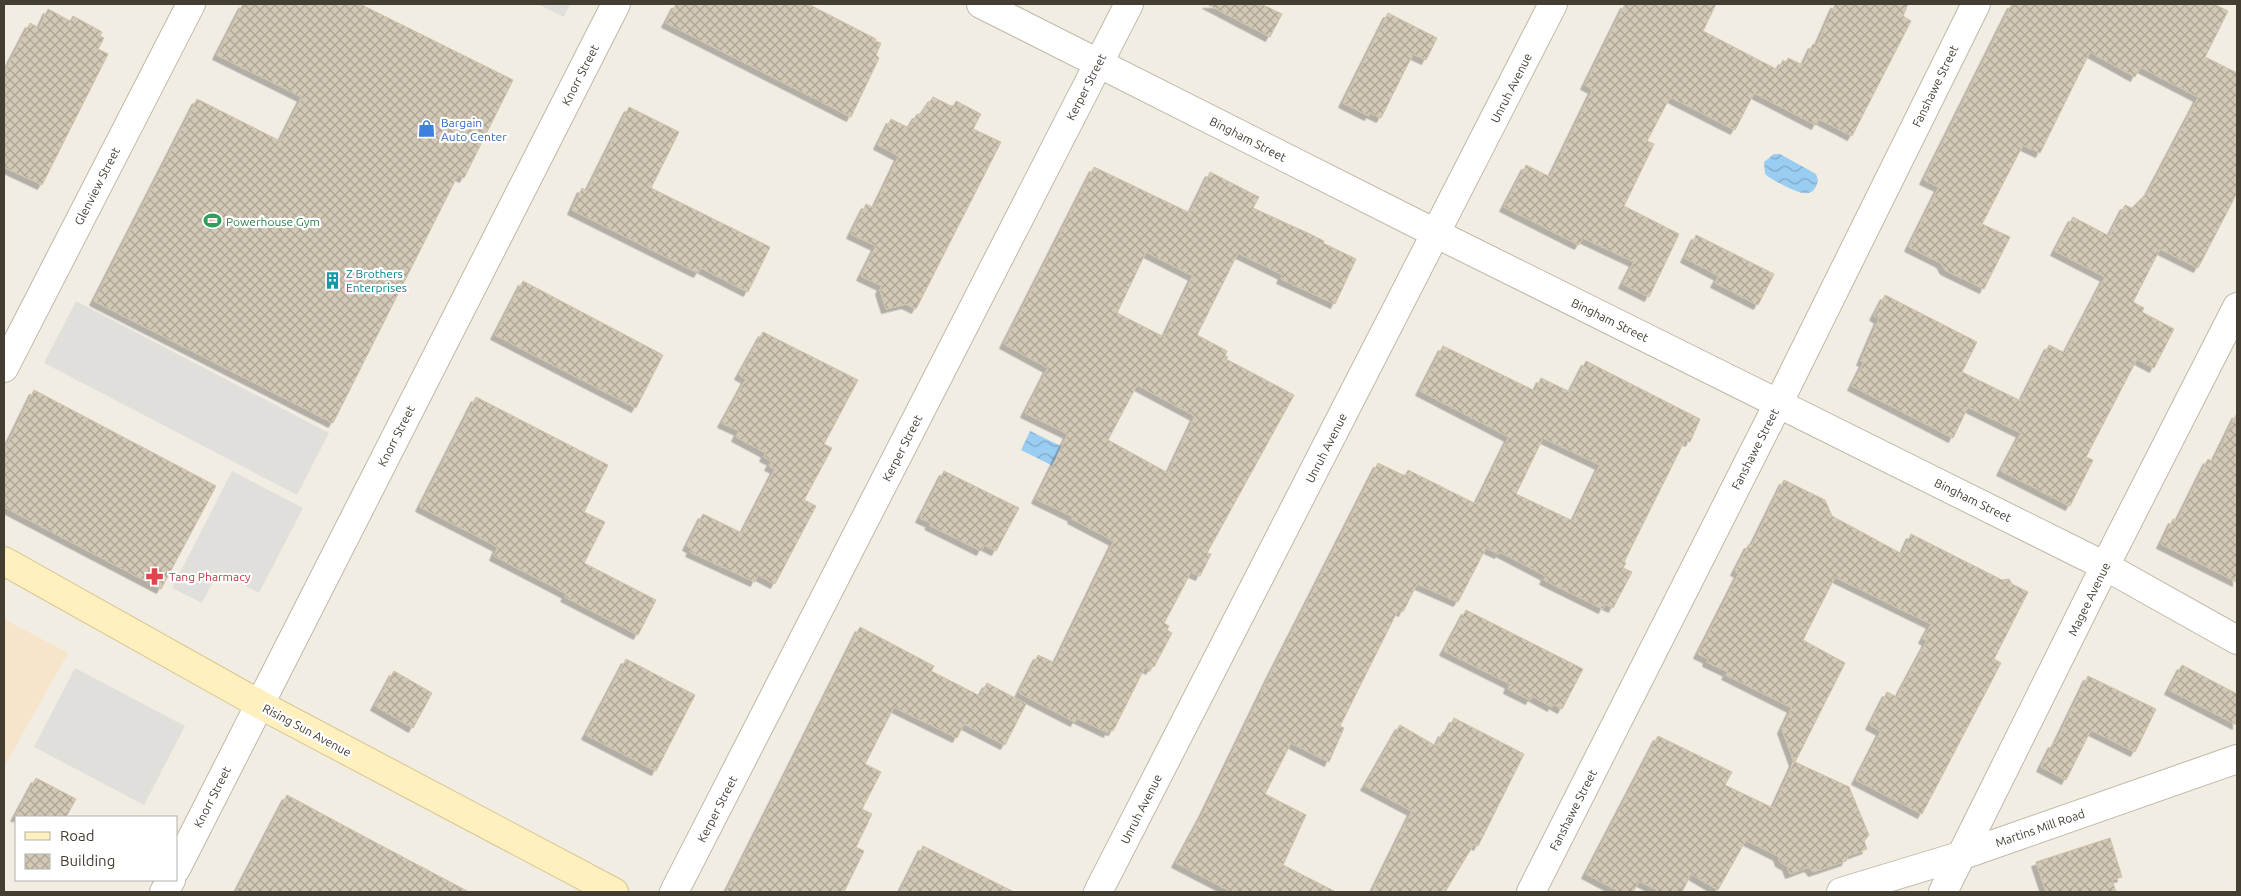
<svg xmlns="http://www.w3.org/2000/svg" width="2241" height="896" font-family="Ubuntu,sans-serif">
<defs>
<pattern id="water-waves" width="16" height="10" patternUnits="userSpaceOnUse" patternTransform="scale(1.25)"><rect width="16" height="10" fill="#9acdf2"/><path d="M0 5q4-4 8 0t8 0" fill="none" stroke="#7fa8c5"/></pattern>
<pattern id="building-cross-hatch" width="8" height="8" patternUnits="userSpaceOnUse" patternTransform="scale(1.25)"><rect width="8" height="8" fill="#d3c9b7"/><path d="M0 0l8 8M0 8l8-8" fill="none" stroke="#ada495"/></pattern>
<filter id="shadow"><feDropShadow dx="-4.5" dy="4.5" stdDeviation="0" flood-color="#0004"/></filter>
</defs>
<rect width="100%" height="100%" fill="#f2ede2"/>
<polygon fill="#f6e4cb" points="4,619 68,653 4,767"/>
<g fill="#e1dfdb">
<polygon points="537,4 570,4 564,17"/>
<polygon points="76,301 329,433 297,495 44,363"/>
<polygon points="232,471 303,508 259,593 218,572 202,603 172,588"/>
<polygon points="75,668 185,726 144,805 34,747"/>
</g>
<g fill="url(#water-waves)">
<path d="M1774,154H1780L1816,174L1818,180C1814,200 1800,193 1787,187C1779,183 1772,180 1765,174L1764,162Z"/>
<polygon points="1030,431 1073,452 1063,471 1021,450"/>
</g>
<g fill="url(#building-cross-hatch)" stroke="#cec1aa" fill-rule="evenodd" filter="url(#shadow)">
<polygon points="243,4 360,4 513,80 464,178 458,175 333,423 94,301 197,99 280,141 302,97 217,55"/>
<polygon points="676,4 808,4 876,39 875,41 881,43 876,55 879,58 851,117 666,23"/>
<polygon points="1207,4 1261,4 1282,14 1270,37"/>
<polygon points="1625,4 1716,4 1703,31 1778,70 1783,60 1786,62 1788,58 1803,65 1813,44 1817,45 1835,4 1908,4 1903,16 1911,21 1852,136 1819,119 1816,125 1754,93 1735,130 1670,97 1647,141 1654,144 1624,206 1679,234 1649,297 1623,284 1634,262 1583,238 1579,245 1504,207 1526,165 1550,177 1593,89 1585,85"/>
<polygon points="2012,4 2214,4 2228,11 2205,57 2237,73 2237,193 2198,268 2160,249 2133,302 2144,308 2142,312 2174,329 2154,368 2137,359 2086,457 2093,460 2070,506 2001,471 2021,433 1968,407 1953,438 1852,386 1864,362 1861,361 1879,319 1874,316 1885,295 1977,342 1962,372 2021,401 2049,345 2065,353 2105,277 2055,251 2073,217 2109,236 2125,205 2132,208 2149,191 2197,100 2198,97 2140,67 2135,77 2090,52 2040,153 2023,145 1982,224 2010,237 1984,289 1945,270 1941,263 1909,247 1939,187 1924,180"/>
<polygon points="48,9 70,21 73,16 102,32 100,36 104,38 98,49 108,54 42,185 4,167 4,73 30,23 39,28"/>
<polygon points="1388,13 1437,38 1426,60 1413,54 1381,118 1370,113 1369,116 1343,103"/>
<polygon points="933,97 953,107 956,101 981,114 973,129 1001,142 916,309 906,304 886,309 880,290 882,286 861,276 876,246 851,234 866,204 874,208 899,156 878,145 891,119 909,128 917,114 921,115"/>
<polygon points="629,107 679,132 651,188 770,247 748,292 701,268 698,273 572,210 582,188 587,191"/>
<path d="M1094,167L1190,213L1210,172L1259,197L1253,208L1310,234L1324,241L1323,243L1356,259L1335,304L1281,279L1283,275L1238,253L1197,335L1227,351L1225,356L1228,357L1226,359L1294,395L1207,553L1211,554L1200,576L1191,572L1178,597L1164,623L1169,626L1167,630L1172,633L1154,667L1153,666L1150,670L1145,667L1113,731L1109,730L1108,733L1077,718L1075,722L1019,693L1038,655L1055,663L1114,541L1072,519L1073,517L1036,499L1068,434L1025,413L1048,368L1004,344ZM1146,252L1193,276L1164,337L1117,313ZM1137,385L1195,416L1168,473L1108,440Z"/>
<polygon points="1696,235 1774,274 1758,305 1715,283 1719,276 1685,258"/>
<polygon points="523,281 663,355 636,408 495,335"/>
<polygon points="763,332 858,380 824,444 832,448 804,500 816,506 775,584 758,575 755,582 690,552 692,549 687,546 703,514 742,533 775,469 769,466 772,461 764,457 766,453 736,437 739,431 722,423 746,379 739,375"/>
<path d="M1443,346L1535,391L1541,378L1570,392L1586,361L1700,419L1690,442L1685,440L1624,562L1626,563L1623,568L1632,572L1613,608L1605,604L1603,609L1544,580L1546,576L1500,552L1499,554L1486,548L1458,602L1417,584L1403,612L1398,610L1340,726L1344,728L1329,762L1291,743L1265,794L1306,815L1283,865L1336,892H1232L1176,863L1203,813L1270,675L1378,463L1405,476L1408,470L1476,504L1509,437L1420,391ZM1543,438L1600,465L1573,521L1516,494Z"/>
<polygon points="34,390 216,486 161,589 4,507 4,451"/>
<polygon points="476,397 608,465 584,512 605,522 584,563 656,600 638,635 565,597 567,594 494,556 498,547 420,507"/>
<polygon points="2237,413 2237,582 2161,544 2173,519 2177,521 2208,459 2213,462"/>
<polygon points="944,471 1019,508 996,551 984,545 981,551 929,525 931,523 920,518"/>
<polygon points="1784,480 1825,500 1832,516 1902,554 1911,534 2002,580 2009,579 2012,584 2028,592 1994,659 2001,663 1922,814 1856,780 1881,731 1870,725 1887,692 1897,697 1927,641 1923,639 1931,624 1835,577 1803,640 1845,663 1795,762 1849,787 1869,835 1864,841 1867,849 1848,856 1846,861 1813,872 1809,867 1790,874 1787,866 1780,862 1778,856 1746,840 1718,890 1691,874 1682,892 1661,892 1639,881 1633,892 1620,892 1586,874 1658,736 1732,772 1725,785 1773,808 1794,762 1782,729 1792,708 1726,675 1728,672 1707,662 1708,659 1698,654 1739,573 1735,571 1749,544 1752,545"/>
<polygon points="1466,610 1583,669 1562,709 1553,704 1552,707 1532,696 1530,700 1508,689 1510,684 1444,651"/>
<polygon points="860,627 934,666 931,671 980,696 987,683 1026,704 1005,745 964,724 957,738 894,707 865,764 881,772 862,809 872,814 856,847 864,851 844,892 726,892"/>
<polygon points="626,659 695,695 656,771 586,735"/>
<polygon points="2182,665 2237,694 2237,725 2169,690"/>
<polygon points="394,671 432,693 413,728 375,706"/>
<polygon points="2088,676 2156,709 2135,752 2091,730 2066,780 2041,767 2053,743 2055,744"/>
<polygon points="1454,718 1524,754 1478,846 1474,844 1445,892 1372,892 1412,811 1365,786 1400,725 1436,746 1443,732 1446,734"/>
<polygon points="36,778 76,799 66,817 15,817"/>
<polygon points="287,795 367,838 469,892 236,892"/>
<polygon points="2110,838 2122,877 2112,880 2116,892 2046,892 2036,862"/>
<polygon points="923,846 1014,892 900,892"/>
</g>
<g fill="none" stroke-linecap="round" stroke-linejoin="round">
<defs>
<g id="minor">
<polyline points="981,4 1437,234 2105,566 2237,640"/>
<polyline points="4,368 191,4"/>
<polyline points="176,869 616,4"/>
<polyline points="164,892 171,880"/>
<polyline points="674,892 1129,4"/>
<polyline points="1098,892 1553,4"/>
<polyline points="1531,892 1778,404 1976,4"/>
<polyline points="1943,892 2105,566 2237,307"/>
</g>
<polyline id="tertiary" points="1841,892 1963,855 2237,759"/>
<polyline id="secondary" points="4,561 259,704 614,892"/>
</defs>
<use href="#minor" stroke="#c0b8a7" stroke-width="30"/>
<use href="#tertiary" stroke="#c0b8a7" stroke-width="30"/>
<use href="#secondary" stroke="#d7c591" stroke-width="30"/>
<use href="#minor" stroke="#fff" stroke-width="28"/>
<use href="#tertiary" stroke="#fff" stroke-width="28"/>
<use href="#secondary" stroke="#fff0be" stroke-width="28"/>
</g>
<defs>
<symbol id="shop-bare" viewBox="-9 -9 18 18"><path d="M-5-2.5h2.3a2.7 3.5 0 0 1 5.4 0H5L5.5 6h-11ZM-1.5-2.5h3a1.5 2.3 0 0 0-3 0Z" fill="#3f7fe0" stroke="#fff" stroke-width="2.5" paint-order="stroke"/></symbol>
<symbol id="stadium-bare" viewBox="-9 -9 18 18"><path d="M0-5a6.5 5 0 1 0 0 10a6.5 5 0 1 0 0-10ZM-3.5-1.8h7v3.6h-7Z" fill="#2e9e5b" stroke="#fff" stroke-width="2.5" paint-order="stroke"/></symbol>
<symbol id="building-bare" viewBox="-9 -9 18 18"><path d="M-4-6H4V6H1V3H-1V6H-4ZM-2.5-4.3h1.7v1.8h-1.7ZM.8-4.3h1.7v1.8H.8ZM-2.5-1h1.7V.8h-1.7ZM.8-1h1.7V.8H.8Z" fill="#0f9aa8" stroke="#fff" stroke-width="2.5" paint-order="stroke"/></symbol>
<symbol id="pharmacy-bare" viewBox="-9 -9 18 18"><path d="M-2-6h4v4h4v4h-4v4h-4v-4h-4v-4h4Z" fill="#e0444e" stroke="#fff" stroke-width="2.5" paint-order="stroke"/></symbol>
</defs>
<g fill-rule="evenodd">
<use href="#shop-bare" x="414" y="116" width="25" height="25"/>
<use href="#stadium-bare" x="200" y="208" width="25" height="25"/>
<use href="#building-bare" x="320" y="268" width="25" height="25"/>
<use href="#pharmacy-bare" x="142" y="564" width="25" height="25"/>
</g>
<g text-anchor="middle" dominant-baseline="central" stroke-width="4.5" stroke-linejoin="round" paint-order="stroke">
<g font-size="12" fill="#433d32" stroke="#fff">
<text transform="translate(580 75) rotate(-63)">Knorr Street</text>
<text transform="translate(1935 86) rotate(-64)">Fanshawe Street</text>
<text transform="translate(1086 87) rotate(-63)">Kerper Street</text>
<text transform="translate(1511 88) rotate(-63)">Unruh Avenue</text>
<text transform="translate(1248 139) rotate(27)">Bingham Street</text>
<text transform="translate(97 186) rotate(-63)">Glenview Street</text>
<text transform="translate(1610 320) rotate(26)">Bingham Street</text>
<text transform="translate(396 436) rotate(-63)">Knorr Street</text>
<text transform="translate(902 448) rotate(-63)">Kerper Street</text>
<text transform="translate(1326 448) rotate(-63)">Unruh Avenue</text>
<text transform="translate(1755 449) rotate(-63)">Fanshawe Street</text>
<text transform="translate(1973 500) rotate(26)">Bingham Street</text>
<text transform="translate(2089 599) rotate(-64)">Magee Avenue</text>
<text transform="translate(307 730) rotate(28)">Rising Sun Avenue</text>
<text transform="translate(212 797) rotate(-63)">Knorr Street</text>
<text transform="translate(717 809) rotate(-63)">Kerper Street</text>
<text transform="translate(1141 809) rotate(-63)">Unruh Avenue</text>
<text transform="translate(1573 810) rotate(-63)">Fanshawe Street</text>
<text transform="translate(2040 828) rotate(-19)">Martins Mill Road</text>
</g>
<g font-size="12" fill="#366cbe" stroke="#fff" text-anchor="start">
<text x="441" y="122">Bargain<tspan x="441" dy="14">Auto Center</tspan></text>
</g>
<g font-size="12" fill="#27864d" stroke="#fff" text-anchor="start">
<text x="226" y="221">Powerhouse Gym</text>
</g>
<g font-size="12" fill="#0d838f" stroke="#fff" text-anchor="start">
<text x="346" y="273">Z Brothers<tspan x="346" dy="14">Enterprises</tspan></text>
</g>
<g font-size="12" fill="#be3a42" stroke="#fff" text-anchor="start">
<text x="169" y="576">Tang Pharmacy</text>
</g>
</g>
<rect width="2241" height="896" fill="none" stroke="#433d32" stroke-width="10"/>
<rect x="15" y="816" width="162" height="65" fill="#ffffff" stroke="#b4b1ad"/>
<rect x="25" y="832" width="25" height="8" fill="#fff0be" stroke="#b4b1ad"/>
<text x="60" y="841" font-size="15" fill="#433d32">Road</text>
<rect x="25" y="854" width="25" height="15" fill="url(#building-cross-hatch)" stroke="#b4b1ad"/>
<text x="60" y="866" font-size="15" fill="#433d32">Building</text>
</svg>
